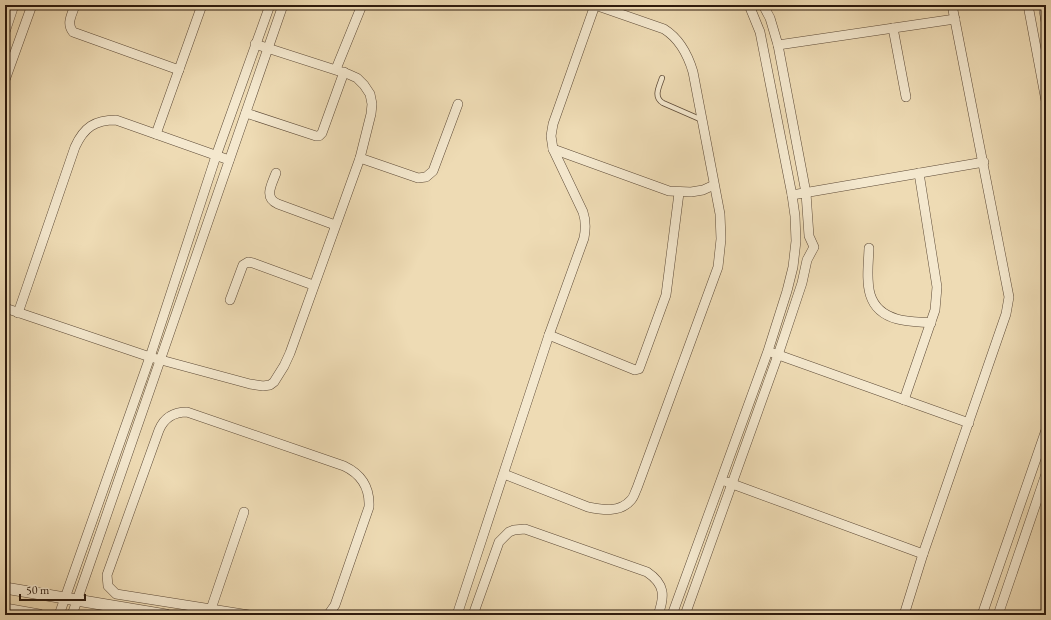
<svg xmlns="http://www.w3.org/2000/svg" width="1051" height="620" font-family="'EB Garamond',serif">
<rect width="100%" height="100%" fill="#eedbb4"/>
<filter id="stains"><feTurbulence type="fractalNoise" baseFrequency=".005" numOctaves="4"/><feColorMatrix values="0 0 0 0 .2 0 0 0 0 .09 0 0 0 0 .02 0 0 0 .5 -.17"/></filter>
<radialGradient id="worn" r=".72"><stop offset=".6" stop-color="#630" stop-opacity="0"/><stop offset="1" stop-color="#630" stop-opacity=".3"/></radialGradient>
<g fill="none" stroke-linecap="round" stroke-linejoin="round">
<defs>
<path id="service" d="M662,78C659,87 653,97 663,103L702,120"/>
<g id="minor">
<path d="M75,5C72,15 66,23 73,32L179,70"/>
<polyline points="1028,5 1046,101"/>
<polyline points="1043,5 1046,22"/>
<polyline points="893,28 906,97"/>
<polyline points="5,32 14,5"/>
<polyline points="778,45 955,19"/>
<polyline points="336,69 362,5"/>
<polyline points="5,80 32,5"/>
<polyline points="246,113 316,136 319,136 322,133 344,72"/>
<polyline points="156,134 202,5"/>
<polyline points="553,149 669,191 691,192 703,190 714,185"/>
<polyline points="360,158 418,178 426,177 433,171 458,104"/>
<path d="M276,173C272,184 263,198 278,204L335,225"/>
<polyline points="792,195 984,162"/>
<path d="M869,248C868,276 861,309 897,319C907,322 920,322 931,323"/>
<polyline points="230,300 243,265 248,262 253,263 313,285"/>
<polyline points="5,308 150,357 250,384 263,386 270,385 274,382 284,366 290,353 360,158 371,114 372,104 370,94 364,85 357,78 348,74 255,44"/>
<path d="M18,313L75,147C84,127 95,120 116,120L229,160"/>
<polyline points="549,335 635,370 639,369 666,295 679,193"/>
<polyline points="773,353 969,423"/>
<polyline points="904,400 935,310 937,287 919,173"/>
<path d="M504,474L588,507C602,510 620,513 631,500C634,497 635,492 637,488L718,267L721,239L720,214L693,72C688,55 680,39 664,29L595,5"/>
<polyline points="727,482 923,554"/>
<polyline points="213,614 212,609 211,609 244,512"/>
<polyline points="59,615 150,357 216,156 270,5"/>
<polyline points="72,615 283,5"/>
<path d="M249,615L116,594L108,586L107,575L159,430C164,418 174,412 187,412L344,466C361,474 370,488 369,507L335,605L328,615"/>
<path d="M457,615L549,335L584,238C586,228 586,221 583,212L553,149L551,136L553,124L595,5"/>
<path d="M473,615L499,542L509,532L514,530L525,529L647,572C665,584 665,596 658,615"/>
<polyline points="672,615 768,351 787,291 793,267 796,241 795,216 792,195 760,32 749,5"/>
<polyline points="685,615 778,355 802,283 807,260 814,247 809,236 806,193 778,45 770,18 763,5"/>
<polyline points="904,615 923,554 1006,314 1009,297 952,5"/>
<polyline points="982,615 1046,430"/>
<polyline points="998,615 1046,474"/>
</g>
<g id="tertiary">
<polyline points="5,588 166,615"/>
<polyline points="5,609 39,615"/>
</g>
</defs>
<use href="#service" stroke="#5d4a37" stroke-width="6"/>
<use href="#minor" stroke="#5d4a37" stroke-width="10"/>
<use href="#tertiary" stroke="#5d4a37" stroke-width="12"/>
<use href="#service" stroke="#f4e8ce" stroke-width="4.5"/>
<use href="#minor" stroke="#f4e8ce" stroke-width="9"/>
<use href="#tertiary" stroke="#f4e8ce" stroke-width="11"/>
</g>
<rect width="1051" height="620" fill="none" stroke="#eedbb4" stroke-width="20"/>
<rect x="6" y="6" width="1039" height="608" fill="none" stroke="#2d1a0d" stroke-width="2"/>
<rect x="10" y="10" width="1031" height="600" fill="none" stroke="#2d1a0d"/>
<path d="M20 594v6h65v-6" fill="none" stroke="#2d1a0d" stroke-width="2"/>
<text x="26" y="594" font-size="12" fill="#2d1a0d" stroke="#f4e8ce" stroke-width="3" paint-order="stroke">50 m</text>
<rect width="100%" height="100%" filter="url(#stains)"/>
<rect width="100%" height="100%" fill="url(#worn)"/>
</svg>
